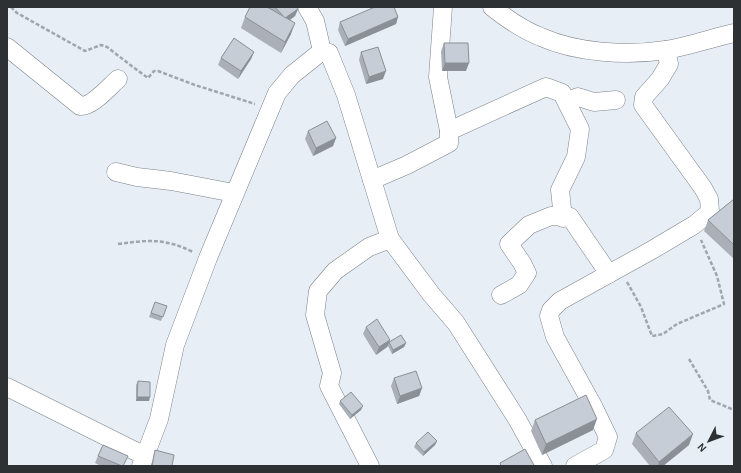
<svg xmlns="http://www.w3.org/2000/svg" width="741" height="473" font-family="Karla,sans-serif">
<rect width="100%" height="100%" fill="#e7eef6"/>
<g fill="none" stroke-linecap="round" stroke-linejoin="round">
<defs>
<g id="minor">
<polyline points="307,7 315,21 322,51 329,53 346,95 390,239 431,294 456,323 517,419 543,466"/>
<path d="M492,7C507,19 523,30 541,37C577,53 627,56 666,50C689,46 712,38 734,33"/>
<path d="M7,47L80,106C92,107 109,87 118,79"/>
<polyline points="567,102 578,97 594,102 616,100"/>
<polyline points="449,131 546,87 562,93 580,129 576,157 560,190 563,218"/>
<polyline points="116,172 137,177 171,181 234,193"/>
<polyline points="372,180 407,165 449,143 449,131 438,77 443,7"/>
<polyline points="501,295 519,285 527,273 522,263 509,244 529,225 551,216 570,217 609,274"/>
<polyline points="7,387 145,456 141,466"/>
<polyline points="145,456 159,419 175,345 208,258 277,93 292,75 322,51"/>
<polyline points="370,466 329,386 332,373 315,315 318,291 335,271 369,247 390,239"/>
<polyline points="575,466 604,450 608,437 592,404 555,337 549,316 551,310 560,301 652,250 694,225 710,212 709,199 703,188 643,105 644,97 660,79 669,64 666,50"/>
</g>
</defs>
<use href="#minor" stroke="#7c828a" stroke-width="19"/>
<g stroke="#a0a6ac" stroke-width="2.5" stroke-dasharray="4 2" stroke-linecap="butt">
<polyline points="11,7 17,13 85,51 101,45 107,47 133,67 148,78 154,71 158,71 195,85 255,104"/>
<path d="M118,244C148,240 165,238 193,252"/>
<polyline points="627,282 641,307 652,336 663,334 677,324 724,304 717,276 701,240"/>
<polyline points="689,359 708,391 710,400 734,410"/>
</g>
<use href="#minor" stroke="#fff" stroke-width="18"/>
</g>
<g fill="#abb0b8">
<polygon points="250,7 297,7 298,9 295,16 290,20 291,34 281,53 241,28 245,17"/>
<polygon points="398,17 396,24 345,46 338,30 340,22"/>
<polygon points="444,43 466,71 442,71 441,51"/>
<polygon points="254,52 251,59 238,79 218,65 221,58"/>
<polygon points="361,52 383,79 366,84 359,60"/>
<polygon points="308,131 336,138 333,146 313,156 305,139"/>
<polygon points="734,199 734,259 704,231 708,220"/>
<polygon points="155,302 167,306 161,321 149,317"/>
<polygon points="366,327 389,341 406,343 404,347 392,354 388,346 387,347 376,355 363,334"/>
<polygon points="394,378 422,388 419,396 397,404 391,386"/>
<polygon points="138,381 149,401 136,401 136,385"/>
<polygon points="340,401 361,410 350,419 339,404"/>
<polygon points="535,420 593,430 542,455 531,431"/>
<polygon points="636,433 689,445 663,466 650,466 632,444"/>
<polygon points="437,441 435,445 423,456 414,447 416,443"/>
<polygon points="155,450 172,466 151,466"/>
<polygon points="98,456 124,466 101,466 95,463"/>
</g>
<g fill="#8b9096">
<polygon points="298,9 295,16 283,25 285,18"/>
<polygon points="398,17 396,24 345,46 348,39"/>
<polygon points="295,23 291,34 281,53 285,42"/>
<polygon points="254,52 251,59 238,79 241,71"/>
<polygon points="445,63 469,63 466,71 442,71"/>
<polygon points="386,71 383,79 366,84 369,77"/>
<polygon points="336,138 333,146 313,156 316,148"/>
<polygon points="390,340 387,347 376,355 379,347"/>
<polygon points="406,343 404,347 392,354 393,350"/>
<polygon points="422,388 419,396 397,404 400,396"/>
<polygon points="137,397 150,397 149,401 136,401"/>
<polygon points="363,406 361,410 350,419 352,415"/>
<polygon points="597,419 593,430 542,455 546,444"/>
<polygon points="693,434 689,445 663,466 658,466 659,462"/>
<polygon points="437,441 435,445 423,456 424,452"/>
</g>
<g fill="#c7cdd6" stroke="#8b9096">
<polygon points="250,7 267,7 295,23 285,42 245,17"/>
<polygon points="275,7 297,7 298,9 285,18"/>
<polygon points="375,7 394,7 398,17 348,39 340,22"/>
<polygon points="234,38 254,52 241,71 221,58"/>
<polygon points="444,43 468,43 469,63 445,63"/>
<polygon points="378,47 386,71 369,77 361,52"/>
<polygon points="327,121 336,138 316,148 308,131"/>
<polygon points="734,199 734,245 708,220"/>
<polygon points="155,302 167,306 163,317 151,313"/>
<polygon points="377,319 390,340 379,347 366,327"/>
<polygon points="401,335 406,343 393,350 389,342"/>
<polygon points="416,371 422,388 400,396 394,378"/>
<polygon points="138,381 150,382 150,397 137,397"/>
<polygon points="351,392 363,406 352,415 340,401"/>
<polygon points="586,395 597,419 546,444 535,420"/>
<polygon points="669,407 693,434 659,462 636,433"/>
<polygon points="428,432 437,441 424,452 416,443"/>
<polygon points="103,445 128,456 123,466 122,466 98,456"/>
<polygon points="525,449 534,465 532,466 501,466 500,463"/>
<polygon points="155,450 174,455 172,466 152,466"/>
</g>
<rect width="741" height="473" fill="none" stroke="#2e3134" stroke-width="16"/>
<g transform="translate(709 441) rotate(228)" stroke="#e7eef6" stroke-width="3" paint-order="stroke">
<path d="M0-3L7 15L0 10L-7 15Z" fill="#2e3134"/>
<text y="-6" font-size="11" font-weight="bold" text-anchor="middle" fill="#2e3134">N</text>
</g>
</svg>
